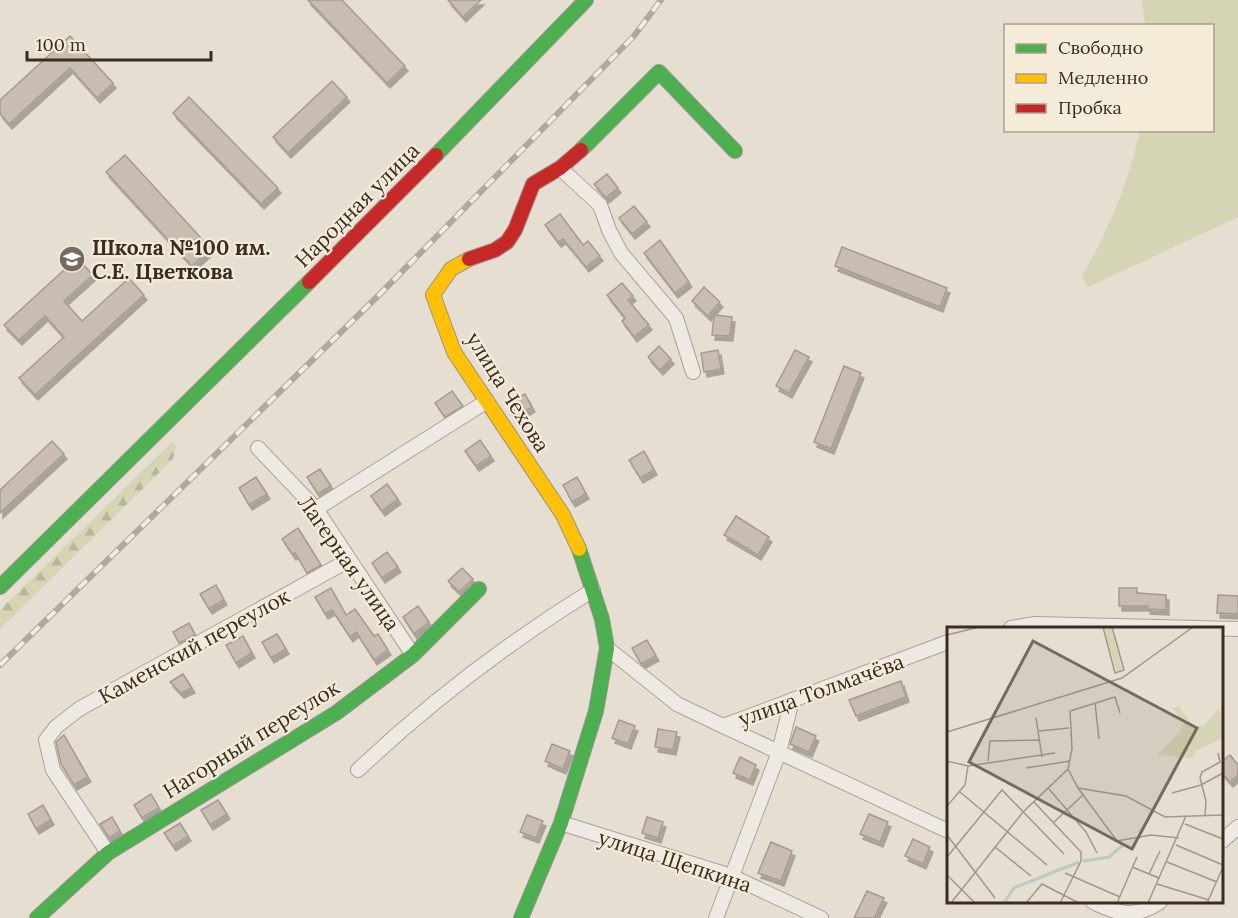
<svg xmlns="http://www.w3.org/2000/svg" width="1238" height="918" font-family="Lora,serif">
<defs>
<pattern id="forest-firs" width="22" height="20" patternUnits="userSpaceOnUse" patternTransform="scale(1.5)"><rect width="22" height="20" fill="#d5d4b4"/><path d="M5 1l3.5 6h-7zM16 11l3.5 6h-7z" fill="#b8b69a"/></pattern>
<filter id="shadow"><feDropShadow dx="3" dy="5" stdDeviation="0" flood-color="#0004"/></filter>
</defs>
<rect width="100%" height="100%" fill="#e5ded1"/>
<path fill="#d5d4b4" d="M1142,0H1238V217L1088,287L1082,276C1109,231 1128,182 1140,131L1212,130V26L1145,25Z"/>
<polygon fill="url(#forest-firs)" points="172,442 176,445 173,459 0,629 0,610"/>
<g fill="#c9bdb2" stroke="#a59a90" stroke-width="1.5" filter="url(#shadow)">
<polygon points="308,0 342,0 405,66 387,83"/>
<polygon points="448,0 481,0 463,17"/>
<polygon points="70,36 113,83 97,98 70,68 9,124 0,114 0,100"/>
<polygon points="332,81 347,97 288,153 273,137"/>
<polygon points="189,97 278,188 261,204 173,113"/>
<polygon points="125,155 211,249 192,266 106,172"/>
<polygon points="607,174 618,188 606,198 594,184"/>
<polygon points="634,206 647,222 632,234 619,218"/>
<polygon points="560,214 583,245 588,241 600,256 586,267 563,239 558,242 545,225"/>
<polygon points="660,240 689,282 675,293 644,253"/>
<polygon points="842,247 947,288 940,307 835,266"/>
<polygon points="77,258 93,275 64,301 82,321 129,278 144,295 35,395 19,378 64,337 45,316 19,340 4,325"/>
<polygon points="622,283 633,296 628,300 649,325 634,337 622,321 625,318 607,295"/>
<polygon points="704,287 720,302 708,316 692,301"/>
<polygon points="714,315 732,317 730,336 712,335"/>
<polygon points="659,346 671,359 660,370 648,357"/>
<polygon points="718,350 721,369 704,372 701,353"/>
<polygon points="795,350 809,357 789,393 776,386"/>
<polygon points="844,366 861,373 831,449 814,442"/>
<polygon points="452,391 463,406 445,417 435,403"/>
<polygon points="525,394 532,407 517,416 510,402"/>
<polygon points="480,440 491,456 476,466 465,451"/>
<polygon points="52,441 64,454 0,513 0,490"/>
<polygon points="644,451 654,470 640,478 629,460"/>
<polygon points="320,469 331,486 318,494 307,477"/>
<polygon points="256,477 267,494 249,505 239,488"/>
<polygon points="577,477 586,494 572,502 563,485"/>
<polygon points="387,484 398,499 382,511 371,496"/>
<polygon points="736,516 769,537 758,555 724,535"/>
<polygon points="298,528 321,565 307,573 295,553 293,555 282,539"/>
<polygon points="387,552 398,567 382,578 372,563"/>
<polygon points="462,568 473,579 459,592 448,581"/>
<polygon points="216,585 224,600 209,609 200,594"/>
<polygon points="331,588 346,615 355,609 374,636 378,634 388,650 374,660 356,632 350,637 332,610 325,614 315,597"/>
<polygon points="1119,588 1137,588 1137,593 1166,595 1166,610 1147,609 1148,606 1119,606"/>
<polygon points="1218,595 1238,596 1238,614 1217,613"/>
<polygon points="418,606 429,622 414,634 403,617"/>
<polygon points="189,623 195,635 179,643 173,632"/>
<polygon points="277,634 286,649 271,658 262,642"/>
<polygon points="243,636 252,653 236,663 226,645"/>
<polygon points="647,640 656,656 641,664 632,648"/>
<polygon points="183,674 192,688 181,693 170,682"/>
<polygon points="901,681 906,697 856,716 849,700"/>
<polygon points="619,720 635,726 628,744 612,738"/>
<polygon points="796,727 816,736 809,752 790,744"/>
<polygon points="658,729 677,732 673,750 655,747"/>
<polygon points="64,735 88,777 74,785 61,764 56,742"/>
<polygon points="552,744 570,751 563,769 545,761"/>
<polygon points="1230,755 1238,765 1238,775 1230,782 1221,772 1221,762"/>
<polygon points="740,757 756,765 750,780 733,773"/>
<polygon points="151,794 159,808 142,818 134,805"/>
<polygon points="218,800 227,814 210,825 201,810"/>
<polygon points="43,805 51,820 36,829 28,814"/>
<polygon points="869,814 888,822 880,842 860,834"/>
<polygon points="527,815 543,821 536,838 520,832"/>
<polygon points="112,817 120,831 109,838 100,824"/>
<polygon points="647,817 663,822 658,838 642,833"/>
<polygon points="180,823 188,836 173,846 164,833"/>
<polygon points="913,839 930,847 923,864 905,856"/>
<polygon points="771,842 792,851 781,881 758,873"/>
<polygon points="867,891 884,898 874,918 854,918"/>
</g>
<g fill="none" stroke-linecap="round" stroke-linejoin="round">
<defs>
<g id="street">
<polyline points="560,168 600,205 609,230 621,253 676,318 693,372"/>
<polyline points="258,448 316,509 413,655"/>
<polyline points="316,509 487,401"/>
<polyline points="1011,628 1035,624 1238,629"/>
<polyline points="607,648 677,704 723,726 948,642"/>
<polyline points="723,726 948,831"/>
<path d="M358,770C430,702 509,642 593,590"/>
<polyline points="561,823 731,876 821,918"/>
<polyline points="1222,841 1238,827"/>
<polyline points="108,853 53,770 46,740 56,727 79,709 349,560"/>
<path d="M1093,902C1119,915 1136,918 1160,902"/>
<polyline points="716,918 779,752 792,700"/>
</g>
<g id="fast">
<polyline points="581,150 659,72 735,151"/>
<polyline points="436,155 586,0"/>
<polyline points="0,587 309,282"/>
<polyline points="37,918 108,853 336,713 413,655 479,589"/>
<polyline points="521,918 561,823 596,711 607,648 602,619 579,549"/>
</g>
<polyline id="slow" points="469,259 451,269 433,295 454,352 563,515 579,549"/>
<g id="jam">
<polyline points="469,259 495,250 507,242 515,230 533,184 560,168 581,150"/>
<polyline points="309,282 436,155"/>
</g>
</defs>
<use href="#street" stroke="#aba399" stroke-width="16"/>
<use href="#fast" stroke="#9a938a" stroke-width="16"/>
<use href="#slow" stroke="#9a938a" stroke-width="16"/>
<use href="#jam" stroke="#9a938a" stroke-width="16"/>
<use href="#street" stroke="#eee9e2" stroke-width="14"/>
<use href="#fast" stroke="#4caf50" stroke-width="14"/>
<use href="#slow" stroke="#ffc107" stroke-width="14"/>
<use href="#jam" stroke="#c62828" stroke-width="14"/>
<defs>
<polyline id="rail" points="0,665 379,295 634,36 661,0"/>
</defs>
<use href="#rail" stroke="#ada8a2" stroke-width="6"/>
<use href="#rail" stroke="#f4ebd9" stroke-width="4" stroke-dasharray="11" stroke-linecap="butt"/>
</g>
<defs>
<symbol id="school-disc" viewBox="-11 -11 22 22"><circle r="9.5" fill="#766a5f" stroke="#f4ebd9"/><path d="M0-5L7-2L0 1L-7-2ZM-4 1L0 2.5L4 1V4Q0 6-4 4Z" fill="#fff"/></symbol>
</defs>
<g fill-rule="evenodd">
<use href="#school-disc" x="57" y="244" width="30" height="30"/>
</g>
<g text-anchor="middle" dominant-baseline="central" stroke-width="4.5" stroke-linejoin="round" paint-order="stroke">
<g font-size="21" fill="#3a2c21" stroke="#f4ebd9">
<text transform="translate(357 205) rotate(-45)">Народная улица</text>
<text transform="translate(508 392) rotate(58)">улица Чехова</text>
<text transform="translate(349 563) rotate(55)">Лагерная улица</text>
<text transform="translate(194 646) rotate(-29)">Каменский переулок</text>
<text transform="translate(821 690) rotate(-20)">улица Толмачёва</text>
<text transform="translate(251 739) rotate(-32)">Нагорный переулок</text>
<text transform="translate(675 861) rotate(18)">улица Щепкина</text>
</g>
<g font-size="21" font-weight="bold" fill="#3a2c21" stroke="#f4ebd9" text-anchor="start">
<text x="92" y="247">Школа №100 им.<tspan x="92" dy="24">С.Е. Цветкова</tspan></text>
</g>
</g>
<g transform="translate(947 627)">
<rect width="276" height="276" fill="#e5ded1"/>
<path d="M231,79L247,99L256,100L271,82L276,91V111L248,124L246,131L210,128L232,106L238,94L225,82Z" fill="#d5d4b4"/>
<path d="M157,0H164L175,43L169,44Z" fill="#d5d4b4"/>
<path fill="none" stroke="#bccac0" stroke-width="3" d="M136,234L162,230L176,218M57,276L67,261L132,235"/>
<path fill="none" stroke="#a1978b" stroke-width="1.5" d="M156,0L168,46L177,43L165,0M0,8L32,0M148,76L152,112M89,91L95,130M92,104L122,101M0,105L175,51L246,0M0,134L21,139L108,126M41,134L43,114L93,113M79,141L123,134M121,142L131,161L179,169L218,190L276,188M131,161L170,214L204,208L232,211M102,162L139,205L150,226M13,165L100,238M225,166L254,158L276,146M87,175L134,225V234L113,276M0,179L18,158L21,139M258,188L259,174L253,151L255,145L273,135L271,126M107,195L137,167M238,197L276,212M0,208L48,271M229,218L276,238M48,220L84,249M0,230L55,163L117,227M220,235L270,255M185,240L212,251M118,246L173,270M202,247L213,224M0,248L28,276M210,257L262,273M4,276L76,185L121,142L125,122L123,84L168,70L173,86M79,276L95,257L132,276M170,276L190,230M201,276L239,189M260,276L276,240"/>
<path fill="#766a5f" fill-opacity="0.15" stroke="#766a5f" stroke-width="3" d="M86,14L250,101L185,222L22,135Z"/>
<rect width="276" height="276" fill="none" stroke="#3a2c21" stroke-width="3"/>
</g>
<rect x="1004" y="24" width="210" height="108" fill="#f4ebd9" stroke="#aa9f8f" stroke-width="1.5"/>
<rect x="1016" y="44" width="30" height="9" fill="#4caf50" stroke="#aa9f8f" stroke-width="1.5"/>
<text x="1058" y="54" font-size="18" fill="#3a2c21">Свободно</text>
<rect x="1016" y="74" width="30" height="9" fill="#ffc107" stroke="#aa9f8f" stroke-width="1.5"/>
<text x="1058" y="84" font-size="18" fill="#3a2c21">Медленно</text>
<rect x="1016" y="104" width="30" height="9" fill="#c62828" stroke="#aa9f8f" stroke-width="1.5"/>
<text x="1058" y="114" font-size="18" fill="#3a2c21">Пробка</text>
<path d="M27 51v9h184v-9" fill="none" stroke="#3a2c21" stroke-width="3"/>
<text x="36" y="51" font-size="18" fill="#3a2c21" stroke="#f4ebd9" stroke-width="4.5" paint-order="stroke">100 m</text>
</svg>
